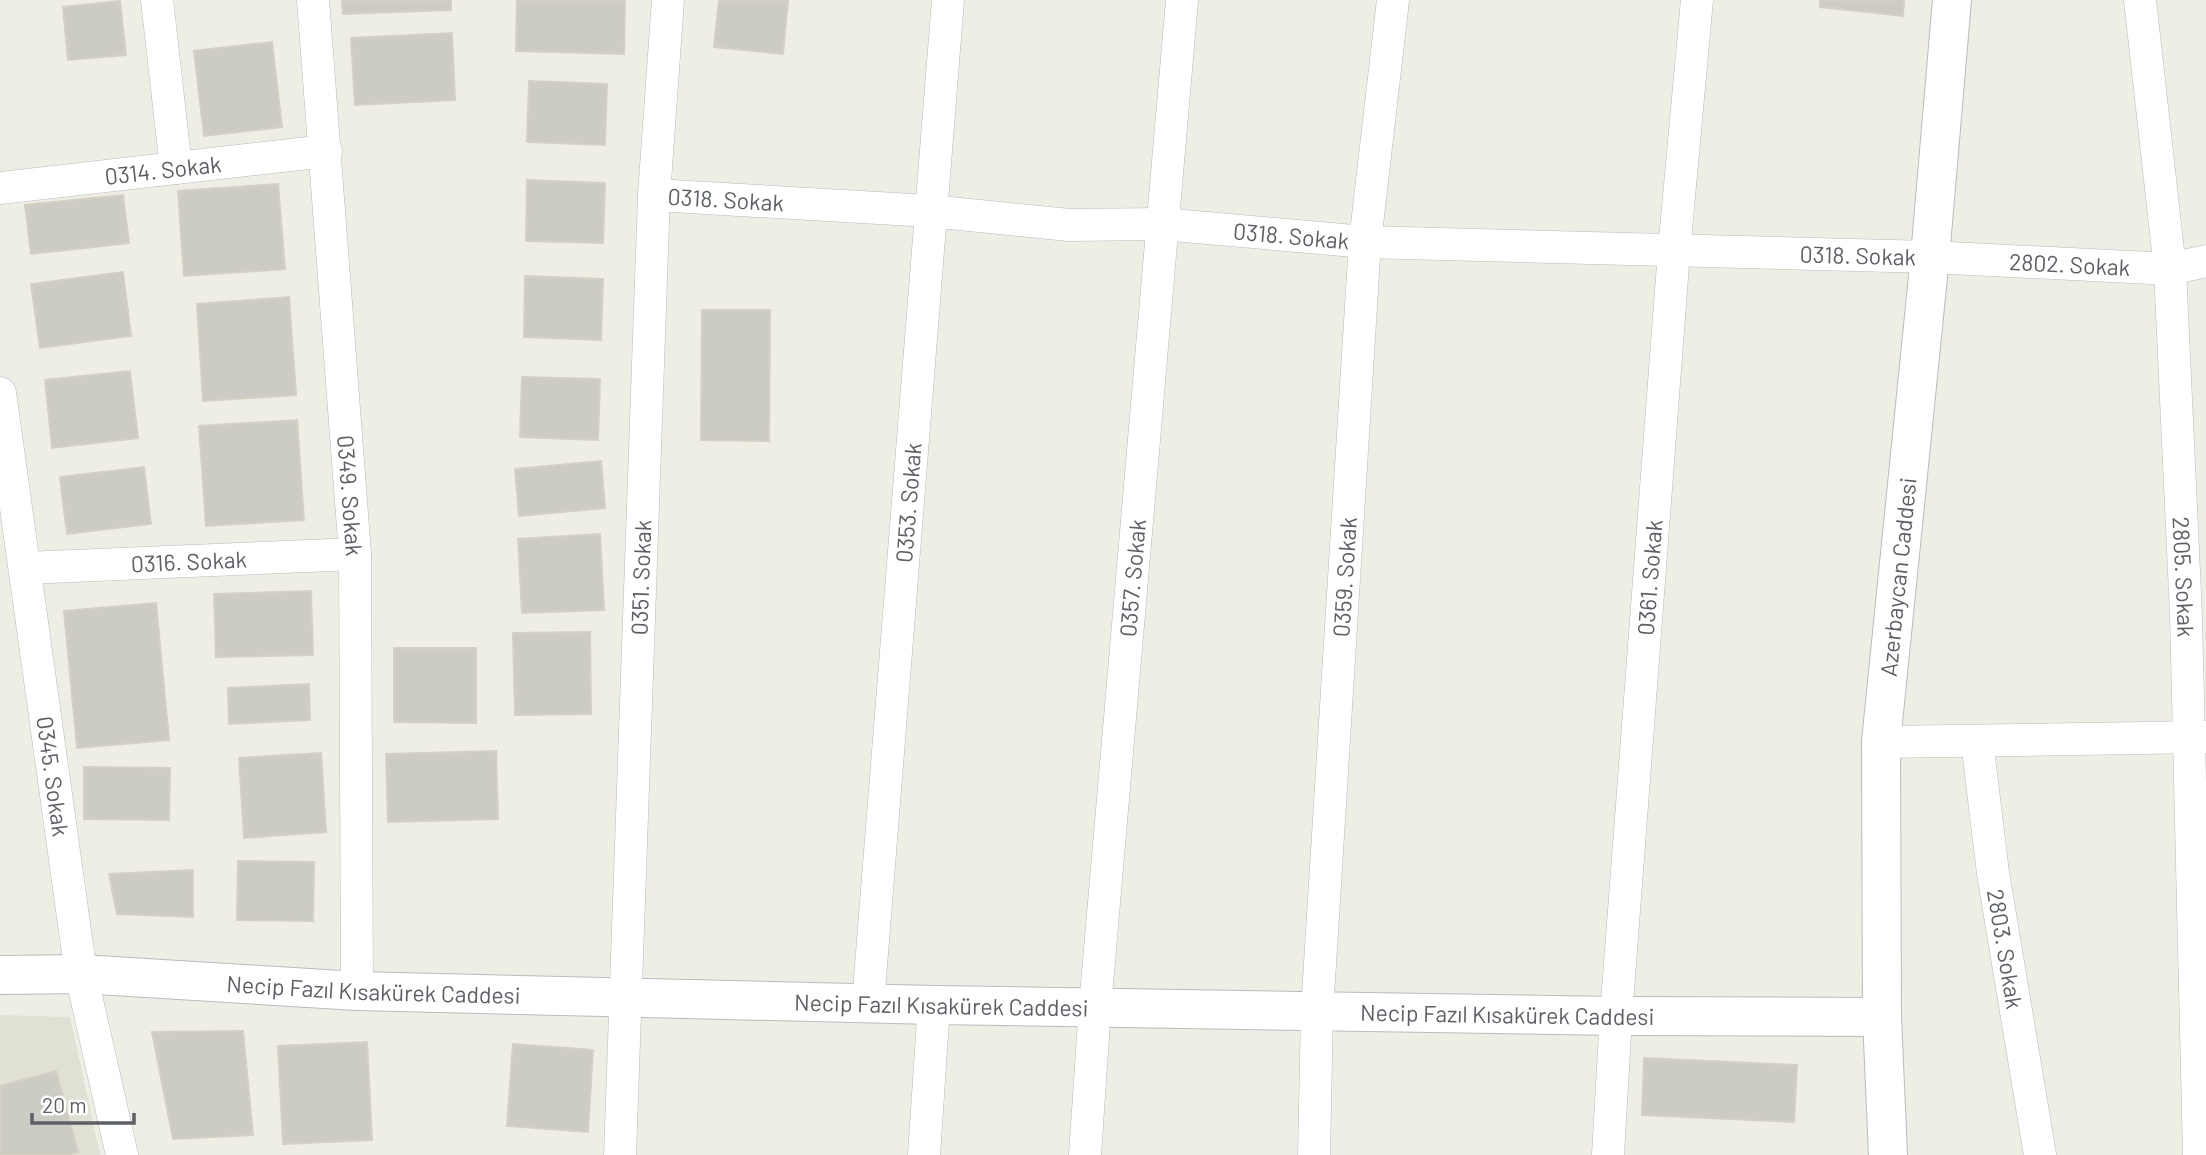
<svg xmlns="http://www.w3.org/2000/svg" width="2206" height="1155" font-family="Barlow,sans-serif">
<rect width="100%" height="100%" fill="#efeee5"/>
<polygon fill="#e1e0d5" points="0,1015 70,1017 100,1155 0,1155"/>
<g fill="#cccbc4" stroke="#d4d0c3" stroke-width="2">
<polygon points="342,0 451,0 451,10 343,14"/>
<polygon points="517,0 625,0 624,54 516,51"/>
<polygon points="719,0 788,0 783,54 714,47"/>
<polygon points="1820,0 1904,0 1903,16 1820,7"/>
<polygon points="120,1 126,55 68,60 63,7"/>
<polygon points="452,33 455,100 355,105 351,38"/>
<polygon points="272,42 282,127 204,136 194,51"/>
<polygon points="529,81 607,84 605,145 527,142"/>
<polygon points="527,180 605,183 603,243 526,241"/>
<polygon points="278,184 285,269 184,276 178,191"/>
<polygon points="123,195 129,243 31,254 25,205"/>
<polygon points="123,272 131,336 40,348 31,284"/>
<polygon points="525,276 603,279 601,340 524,337"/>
<polygon points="289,297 296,395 203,401 197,304"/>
<polygon points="702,310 770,310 769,441 701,440"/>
<polygon points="130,371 138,438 52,448 45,380"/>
<polygon points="522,377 600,379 598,440 520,437"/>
<polygon points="297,420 304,520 206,526 199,426"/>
<polygon points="601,461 605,508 519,516 515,469"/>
<polygon points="144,467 151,524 67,534 60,477"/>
<polygon points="600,534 604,610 522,613 518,539"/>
<polygon points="311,591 313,655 216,657 214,594"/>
<polygon points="156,603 169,740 77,748 64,611"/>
<polygon points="590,632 591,714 515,715 513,633"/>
<polygon points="394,648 476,648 476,723 394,722"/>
<polygon points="309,684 310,720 229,724 228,688"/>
<polygon points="496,751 498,819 388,822 386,754"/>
<polygon points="321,753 326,832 244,838 239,758"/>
<polygon points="84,767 170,768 169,820 84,819"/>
<polygon points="238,861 314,862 313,921 237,920"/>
<polygon points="193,870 193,917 117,914 109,874"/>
<polygon points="243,1031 253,1135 173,1139 152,1032"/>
<polygon points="367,1042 372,1140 283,1144 278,1046"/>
<polygon points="513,1044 593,1050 588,1132 507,1126"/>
<polygon points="1644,1058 1797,1065 1794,1122 1642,1115"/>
<polygon points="56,1071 78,1152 68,1155 0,1155 0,1086"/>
</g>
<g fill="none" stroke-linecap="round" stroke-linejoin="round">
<defs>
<g id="street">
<polyline points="157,0 176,168"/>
<path id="s1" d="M313,0L355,554L357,991"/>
<path id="s2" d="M2140,0L2170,269L2186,615L2199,1155"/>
<path id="s3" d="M0,188L326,151"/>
<path id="s4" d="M654,195L930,211L1069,225L1162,224L1365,242L1930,257L2170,269L2206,261"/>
<path id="s5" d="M0,393L81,974L122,1155"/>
<path id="s6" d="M25,568L355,554"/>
<path id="s7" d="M1977,741L1993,873L2040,1155"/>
<polyline points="1881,742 2206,737"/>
<path id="s8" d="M868,1003L948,0"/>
<path id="s9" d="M620,1155L654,195L668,0"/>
<polyline points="924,1155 934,1005"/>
<path id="s10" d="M1085,1155L1095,1007L1182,0"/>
<path id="s11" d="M1314,1155L1317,1012L1365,242L1393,0"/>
<path id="s12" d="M1608,1155L1616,1016L1674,251L1697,0"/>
</g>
<g id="secondary">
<path id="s13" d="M0,975L81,974L357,991L934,1005L1616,1016L1882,1017"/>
<path id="s14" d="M1888,1155L1882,1017L1881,742L1930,257L1952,0"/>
</g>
</defs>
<use href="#street" stroke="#b7babf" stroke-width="33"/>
<use href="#secondary" stroke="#b8bbc1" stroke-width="40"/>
<use href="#street" stroke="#fff" stroke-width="32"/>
<use href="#secondary" stroke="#fff" stroke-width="38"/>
</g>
<g text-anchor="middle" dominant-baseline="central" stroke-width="6" stroke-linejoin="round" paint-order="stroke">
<g font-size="23" fill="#5c6066" stroke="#fff">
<text stroke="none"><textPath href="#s3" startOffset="164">0314. Sokak</textPath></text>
<text stroke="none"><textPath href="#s4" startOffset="72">0318. Sokak</textPath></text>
<text stroke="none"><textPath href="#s4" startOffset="639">0318. Sokak</textPath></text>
<text stroke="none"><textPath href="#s4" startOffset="1206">0318. Sokak</textPath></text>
<text stroke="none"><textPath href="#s4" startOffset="1418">2802. Sokak</textPath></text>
<text stroke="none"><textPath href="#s1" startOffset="497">0349. Sokak</textPath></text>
<text stroke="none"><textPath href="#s8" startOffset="502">0353. Sokak</textPath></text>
<text stroke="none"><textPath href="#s6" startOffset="164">0316. Sokak</textPath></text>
<text stroke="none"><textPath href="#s9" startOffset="578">0351. Sokak</textPath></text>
<text stroke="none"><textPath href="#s10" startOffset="579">0357. Sokak</textPath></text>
<text stroke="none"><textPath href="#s11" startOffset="579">0359. Sokak</textPath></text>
<text stroke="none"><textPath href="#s12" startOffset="579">0361. Sokak</textPath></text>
<text stroke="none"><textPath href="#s14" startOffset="579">Azerbaycan Caddesi</textPath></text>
<text stroke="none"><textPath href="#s2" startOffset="579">2805. Sokak</textPath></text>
<text stroke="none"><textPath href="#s5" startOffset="387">0345. Sokak</textPath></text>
<text stroke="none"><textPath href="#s7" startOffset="210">2803. Sokak</textPath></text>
<text stroke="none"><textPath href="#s13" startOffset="374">Necip Fazıl Kısakürek Caddesi</textPath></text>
<text stroke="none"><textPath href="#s13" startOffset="942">Necip Fazıl Kısakürek Caddesi</textPath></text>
<text stroke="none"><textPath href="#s13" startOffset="1508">Necip Fazıl Kısakürek Caddesi</textPath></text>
</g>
</g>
<path d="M32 1113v10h102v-10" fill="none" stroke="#5c6066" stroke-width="3.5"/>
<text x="42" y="1113" font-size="21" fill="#5c6066" stroke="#ffffff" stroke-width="5" paint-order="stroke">20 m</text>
</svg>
